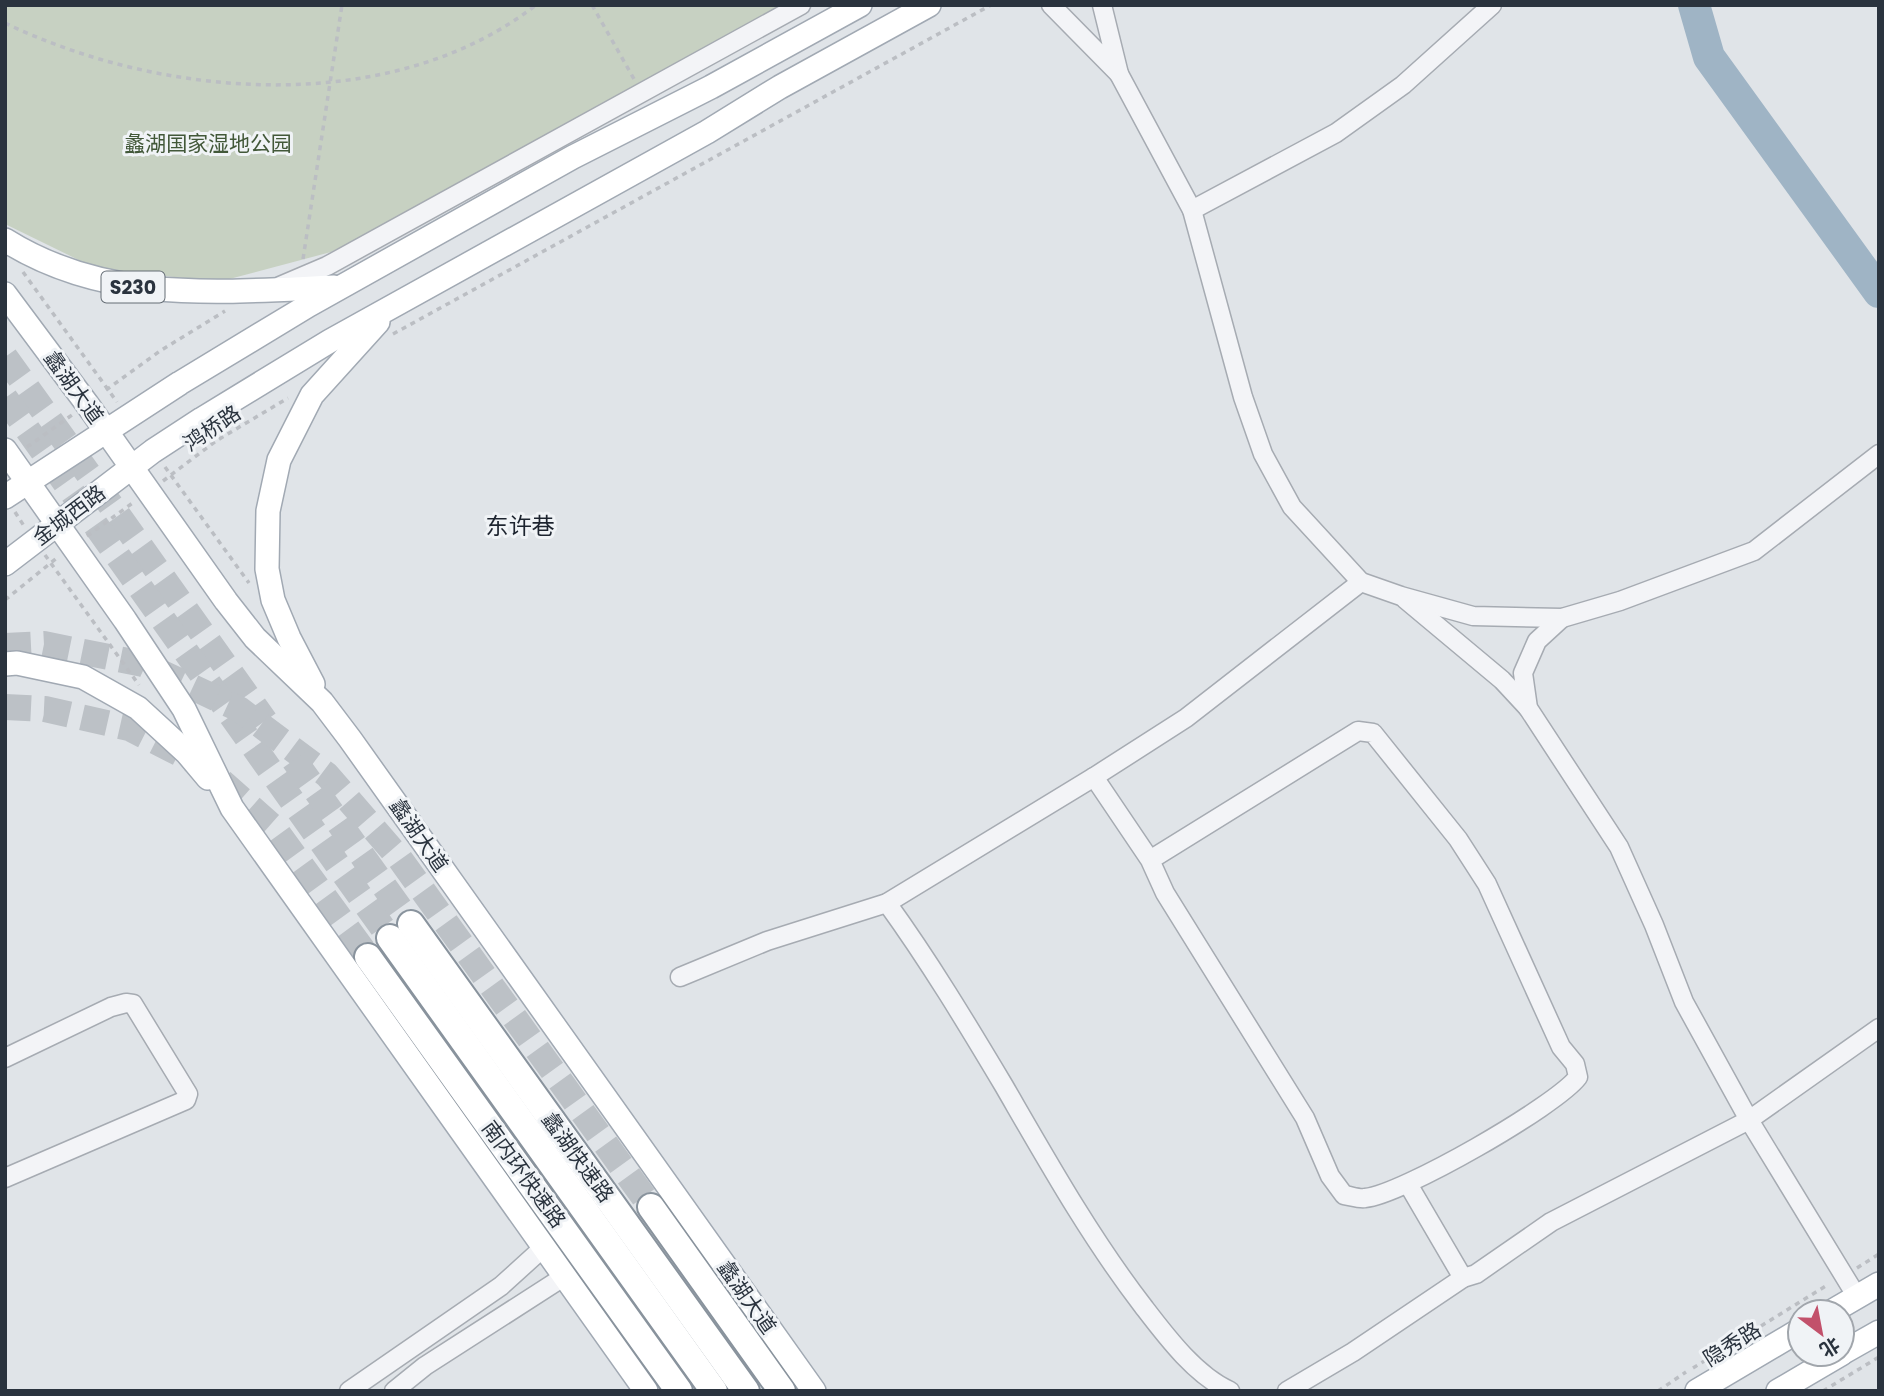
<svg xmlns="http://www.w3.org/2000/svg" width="1884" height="1396" font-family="Poppins,'Noto Sans SC',sans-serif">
<rect width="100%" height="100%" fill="#e0e4e8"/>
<polygon fill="#c7d1c2" points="5,5 794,5 593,121 331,252 218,282 95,268 5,224"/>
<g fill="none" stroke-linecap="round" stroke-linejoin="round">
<polyline stroke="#9fb4c5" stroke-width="32" points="1694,5 1709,57 1879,292"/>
<g stroke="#bcc1c6" stroke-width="26" stroke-dasharray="26 13" stroke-linecap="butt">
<polyline points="5,357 265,721"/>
<polyline points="5,398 390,938"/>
<polyline points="5,646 44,644 143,664 239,709 327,775 400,859 651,1207"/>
<polyline points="5,707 45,709 129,728 204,766 274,828 368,957"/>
<polyline points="294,760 411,924"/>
</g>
<defs>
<g id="minor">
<polyline points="1051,5 1119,74 1102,5"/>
<polyline points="1119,74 1192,210 1243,397 1263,454 1292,507 1361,582 1401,596 1473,616 1562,618 1620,601 1754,551 1879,454"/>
<polyline points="1192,210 1336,133 1403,85 1492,5"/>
<polyline points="280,286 327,266 801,5"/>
<polyline points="1405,599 1502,680 1528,708"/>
<polyline points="1562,618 1537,641 1523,673 1528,708 1619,847 1654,925 1684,1002 1749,1120 1857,1297"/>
<path d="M1094,777L1150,860L1165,893L1305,1118L1330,1176L1344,1195C1351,1196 1359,1199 1365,1198C1401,1195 1556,1106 1578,1077L1575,1064L1561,1047L1487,884L1458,839L1373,733L1358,731L1150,860"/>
<path d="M887,903C929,961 967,1024 1004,1086C1048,1162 1090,1237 1143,1306C1166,1336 1195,1375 1230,1391"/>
<polyline points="680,977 767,941 887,903 1094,777 1186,718 1361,582"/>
<polyline points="5,1058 111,1007 126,1003 133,1004 188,1094 186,1100 5,1178"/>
<polyline points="1408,1184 1463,1278"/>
<polyline points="349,1391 501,1286 544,1247"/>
<polyline points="394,1391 425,1366 565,1276"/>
<polyline points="1287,1391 1353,1352 1463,1278 1476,1274 1551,1222 1749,1120 1879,1028"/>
</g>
<g id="major">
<path d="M5,240C107,304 219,292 334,287"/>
<polyline points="5,294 87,404 226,601 255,638 322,702 350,739 814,1391"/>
<polyline points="5,450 125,620 184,709 232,808 646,1391"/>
<polyline points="5,497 180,383 309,305 573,157 711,87 860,5"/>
<polyline points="5,564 153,451 202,419 330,341 707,132 780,87 929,5"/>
<polyline points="5,664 17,663 83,677 138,708 187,753 208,778"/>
<polyline points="313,684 289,638 273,600 267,569 268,511 279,460 312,395 378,322"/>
<polyline points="1831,1312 1879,1284"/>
<polyline points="1842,1353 1879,1332"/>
<polyline points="1697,1391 1800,1330"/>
<polyline points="1778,1391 1841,1354"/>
</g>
<g id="highway">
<polyline points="411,924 746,1391"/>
<polyline points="390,938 714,1391"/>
<polyline points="368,957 679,1391"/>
<polyline points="651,1207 782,1391"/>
</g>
</defs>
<use href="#minor" stroke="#a6abb2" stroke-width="21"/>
<use href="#major" stroke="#a1a9b3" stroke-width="26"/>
<use href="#highway" stroke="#89939d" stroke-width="30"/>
<g stroke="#bbbec3" stroke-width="3.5" stroke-dasharray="5 5" stroke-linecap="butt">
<polyline points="592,5 634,79"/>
<path d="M5,23C163,99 390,118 536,5"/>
<polyline points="303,259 342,5"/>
<polyline points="23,272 117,402"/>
<polyline points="393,334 991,5"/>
<polyline points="106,390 160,351 225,311"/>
<polyline points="27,447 72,415"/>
<polyline points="165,467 249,583"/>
<polyline points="163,481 216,441 288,398"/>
<polyline points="15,512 24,526"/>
<polyline points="87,536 134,502"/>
<polyline points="45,555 139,685"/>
<polyline points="5,600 58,557"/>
<polyline points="1857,1268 1879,1254"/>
<polyline points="1693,1368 1829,1284"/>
<polyline points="1658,1391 1686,1372"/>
<polyline points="1823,1391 1879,1357"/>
</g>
<use href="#minor" stroke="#f3f4f7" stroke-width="18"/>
<use href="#major" stroke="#fff" stroke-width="23"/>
<use href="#highway" stroke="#fff" stroke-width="26"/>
</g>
<g text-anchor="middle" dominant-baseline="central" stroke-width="6" stroke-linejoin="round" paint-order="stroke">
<rect fill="#f0f3f6" stroke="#656d75" stroke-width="2" x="101.5" y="271.5" width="63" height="31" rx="5"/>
<g font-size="19" font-weight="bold" fill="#2a333e">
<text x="133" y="287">S230</text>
</g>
<g font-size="21" fill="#425839" stroke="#f0f3f6">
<text x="208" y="143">蠡湖国家湿地公园</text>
</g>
<g font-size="21" fill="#2a333e" stroke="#f0f3f6">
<text transform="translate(74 387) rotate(54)">蠡湖大道</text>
<text transform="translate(212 428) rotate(-34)">鸿桥路</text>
<text transform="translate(69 515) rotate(-37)">金城西路</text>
<text transform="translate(419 835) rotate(55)">蠡湖大道</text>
<text transform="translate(578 1157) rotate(54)">蠡湖快速路</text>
<text transform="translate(524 1174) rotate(54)">南内环快速路</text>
<text transform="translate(747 1297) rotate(55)">蠡湖大道</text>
<text transform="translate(1732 1344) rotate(-32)">隐秀路</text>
</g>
<g font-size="23" fill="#1d242f" stroke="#f0f3f6">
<text x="520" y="526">东许巷</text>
</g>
</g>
<rect width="1884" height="1396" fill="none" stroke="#2a333e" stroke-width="14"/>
<g transform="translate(1821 1333) rotate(148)"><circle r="33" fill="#f0f3f6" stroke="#a1a6ac" stroke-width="2"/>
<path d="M0-5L12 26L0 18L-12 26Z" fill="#c2516b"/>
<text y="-10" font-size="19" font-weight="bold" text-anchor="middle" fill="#2a333e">北</text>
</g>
</svg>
